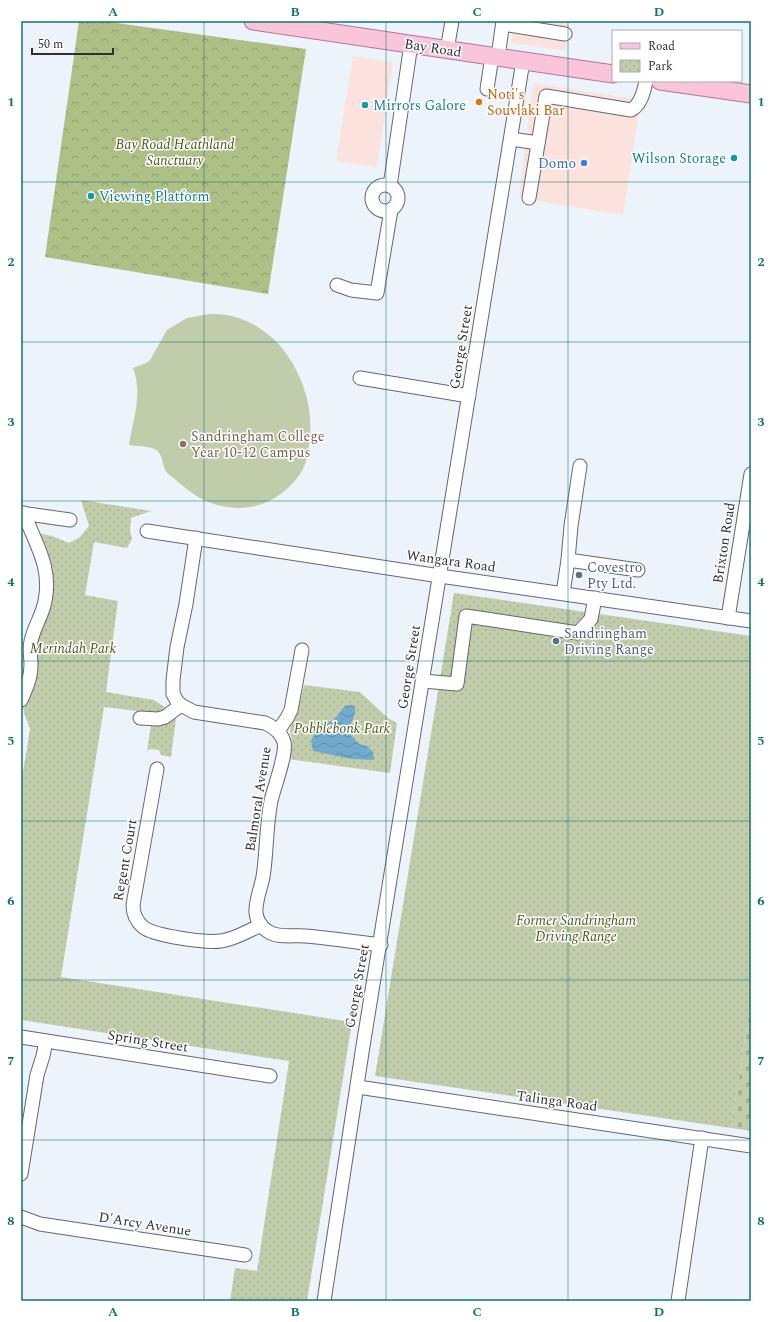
<svg xmlns="http://www.w3.org/2000/svg" width="772" height="1322" font-family="Spectral,serif">
<defs>
<pattern id="forest-crowns" width="20" height="18" patternUnits="userSpaceOnUse"><rect width="20" height="18" fill="#afc087"/><path d="M2 6a3 3 0 1 1 6 0M12 15a3 3 0 1 1 6 0" fill="none" stroke="#8f9c6f"/></pattern>
<pattern id="cemetery-stones" width="16" height="16" patternUnits="userSpaceOnUse"><rect width="16" height="16" fill="#c1cdaa"/><path d="M2 7V4a2 2 0 0 1 4 0v3zM10 15v-3a2 2 0 0 1 4 0v3z" fill="#a6b093"/></pattern>
<pattern id="park-dots" width="8" height="8" patternUnits="userSpaceOnUse"><rect width="8" height="8" fill="#c1cdaa"/><path d="M2 2h.1M6 6h.1" fill="none" stroke="#a6b093" stroke-width="1.8" stroke-linecap="round"/></pattern>
<pattern id="water-waves" width="16" height="10" patternUnits="userSpaceOnUse"><rect width="16" height="10" fill="#70abce"/><path d="M0 5q4-4 8 0t8 0" fill="none" stroke="#5c8ca8"/></pattern>
</defs>
<rect width="100%" height="100%" fill="#edf3fb"/>
<g fill="#fce2dd">
<polygon points="514,21 569,21 566,51 511,43"/>
<polygon points="353,56 393,62 377,167 336,161"/>
<polygon points="533,83 641,100 623,215 519,198"/>
</g>
<path fill="#c1cdaa" d="M209,314C232,313 253,321 270,336C279,343 287,354 293,364C308,392 313,414 309,445C308,453 307,461 303,469C296,482 284,493 271,500C250,511 225,510 204,500C192,495 178,481 167,473C163,467 163,461 160,454C155,445 139,447 129,445C133,418 143,395 133,368L146,363L150,360L167,330L187,318Z"/>
<polygon fill="url(#forest-crowns)" points="79,21 102,21 306,49 268,294 45,257"/>
<polygon fill="url(#cemetery-stones)" points="751,1000 751,1131 731,1128"/>
<g fill="url(#park-dots)">
<polygon points="81,500 151,511 131,518 130,531 132,539 127,548 94,542 85,595 118,601 106,692 154,700 169,710 176,719 171,757 161,755 159,750 150,749 147,751 153,713 104,707 61,977 352,1022 307,1301 230,1301 235,1268 257,1271 289,1061 21,1020 21,778 22,778 30,729 24,713 23,706 34,647 52,593 53,578 49,561 38,533 52,536 69,543 80,537 89,526"/>
<polygon points="454,593 751,636 751,1000 731,1128 375,1076"/>
<polygon points="304,685 360,692 388,718 397,723 390,773 288,759 292,742 290,732 291,724 299,706"/>
</g>
<path fill="url(#water-waves)" d="M352,705L355,706C357,714 350,724 348,732L359,744L367,746L373,752L374,760L352,759L313,751L311,741L319,725L333,721L345,706Z"/>
<g fill="none" stroke-linecap="round" stroke-linejoin="round">
<defs>
<g id="minor">
<polyline points="503,24 565,34"/>
<polyline points="447,50 452,21"/>
<polyline points="498,57 503,21"/>
<polyline points="487,89 492,56"/>
<polyline points="511,139 538,143"/>
<circle cx="385" cy="198" r="13"/>
<polyline points="390,186 411,44"/>
<path d="M529,198L546,96L631,110C641,105 644,91 646,81"/>
<polyline points="337,285 351,290 377,293 391,210"/>
<polyline points="360,378 469,396"/>
<polyline points="21,513 70,520"/>
<polyline points="147,531 440,576 751,621"/>
<path d="M196,538L186,604L177,647L173,680V694L177,701L181,705L194,712L265,723C274,727 281,732 284,742C287,754 274,787 271,801C266,826 267,852 263,877C261,888 255,901 256,913C257,921 262,928 269,932C278,938 294,935 305,936C330,938 355,942 381,945"/>
<polyline points="568,560 638,570"/>
<polyline points="563,593 568,560 571,526 580,466"/>
<polyline points="728,618 751,474"/>
<polyline points="423,681 457,684 466,616 578,633 591,619 595,598"/>
<path d="M21,700C26,689 31,678 31,665C31,657 29,649 31,641C34,627 43,614 45,601C52,566 35,544 24,513"/>
<polyline points="140,718 158,719 165,717 181,705"/>
<polyline points="278,731 287,718 291,710 302,650"/>
<path d="M157,769L133,905C133,914 136,921 143,927C154,936 206,943 221,941C235,939 248,931 261,925"/>
<polyline points="21,1037 270,1076"/>
<polyline points="358,1087 751,1146"/>
<polyline points="21,1174 37,1075 43,1056 46,1041"/>
<polyline points="21,1217 40,1224 245,1255"/>
<polyline points="324,1301 363,1046 523,61"/>
<polyline points="678,1301 702,1138"/>
</g>
<g id="major">
<polyline points="253,21 613,74"/>
<polyline points="660,81 751,94"/>
</g>
</defs>
<use href="#minor" stroke="#62686e" stroke-width="15"/>
<use href="#major" stroke="#b07790" stroke-width="19"/>
<use href="#minor" stroke="#fff" stroke-width="13"/>
<use href="#major" stroke="#fac4da" stroke-width="17"/>
</g>
<path fill="none" stroke="#0f766e" stroke-width="1" stroke-opacity="0.55" d="M204,21V1301M386,21V1301M568,21V1301M21,182H751M21,342H751M21,501H751M21,661H751M21,821H751M21,980H751M21,1140H751"/>
<circle fill="#e8710a" stroke="#fff" stroke-width="1.5" cx="479" cy="102" r="4"/>
<g fill="#0f9aa8" stroke="#fff" stroke-width="1.5">
<circle cx="365" cy="105" r="4"/>
<circle cx="734" cy="158" r="4"/>
<circle cx="91" cy="196" r="4"/>
</g>
<circle fill="#3f7fe0" stroke="#fff" stroke-width="1.5" cx="584" cy="163" r="4"/>
<circle fill="#8d6e63" stroke="#fff" stroke-width="1.5" cx="183" cy="444" r="4"/>
<g fill="#5c6f8a" stroke="#fff" stroke-width="1.5">
<circle cx="579" cy="575" r="4"/>
<circle cx="556" cy="641" r="4"/>
</g>
<g text-anchor="middle" dominant-baseline="central" stroke-width="3" stroke-linejoin="round" paint-order="stroke">
<g font-size="14" fill="#2e3033" stroke="#fff">
<text transform="translate(433 48) rotate(9)">Bay Road</text>
<text transform="translate(461 347) rotate(-81)">George Street</text>
<text transform="translate(724 543) rotate(-81)">Brixton Road</text>
<text transform="translate(451 561) rotate(8)">Wangara Road</text>
<text transform="translate(409 667) rotate(-81)">George Street</text>
<text transform="translate(258 799) rotate(-81)">Balmoral Avenue</text>
<text transform="translate(125 860) rotate(-80)">Regent Court</text>
<text transform="translate(357 986) rotate(-80)">George Street</text>
<text transform="translate(148 1041) rotate(9)">Spring Street</text>
<text transform="translate(557 1101) rotate(8)">Talinga Road</text>
<text transform="translate(145 1224) rotate(9)">D'Arcy Avenue</text>
</g>
<g font-size="14" fill="#c56008" stroke="#fff" text-anchor="start">
<text x="487" y="94">Noti's<tspan x="487" dy="16">Souvlaki Bar</tspan></text>
</g>
<g font-size="14" fill="#0d838f" stroke="#fff" text-anchor="start">
<text x="373" y="105">Mirrors Galore</text>
<text x="726" y="158" text-anchor="end">Wilson Storage</text>
<text x="99" y="196">Viewing Platform</text>
</g>
<g font-size="14" font-style="italic" fill="#4a591b" stroke="#fff">
<text x="175" y="144">Bay Road Heathland<tspan x="175" dy="16">Sanctuary</tspan></text>
<text x="73" y="648">Merindah Park</text>
<text x="342" y="728">Pobblebonk Park</text>
<text x="576" y="920">Former Sandringham<tspan x="576" dy="16">Driving Range</tspan></text>
</g>
<g font-size="14" fill="#366cbe" stroke="#fff" text-anchor="end">
<text x="576" y="163">Domo</text>
</g>
<g font-size="14" fill="#785e54" stroke="#fff" text-anchor="start">
<text x="191" y="436">Sandringham College<tspan x="191" dy="16">Year 10-12 Campus</tspan></text>
</g>
<g font-size="14" fill="#4e5e75" stroke="#fff" text-anchor="start">
<text x="587" y="567">Covestro<tspan x="587" dy="16">Pty Ltd.</tspan></text>
<text x="564" y="633">Sandringham<tspan x="564" dy="16">Driving Range</tspan></text>
</g>
</g>
<rect width="772" height="1322" fill="none" stroke="#ffffff" stroke-width="44"/>
<rect x="612" y="30" width="130" height="52" fill="#ffffff" stroke="#abacad"/>
<rect x="620" y="43" width="20" height="6" fill="#fac4da" stroke="#abacad"/>
<text x="648" y="50" font-size="12" fill="#2e3033">Road</text>
<rect x="620" y="60" width="20" height="12" fill="url(#park-dots)" stroke="#abacad"/>
<text x="648" y="70" font-size="12" fill="#2e3033">Park</text>
<path d="M32 48v6h81v-6" fill="none" stroke="#2e3033" stroke-width="2"/>
<text x="38" y="48" font-size="12" fill="#2e3033" stroke="#ffffff" stroke-width="3" paint-order="stroke">50 m</text>
<rect x="22" y="22" width="728" height="1278" fill="none" stroke="#0f766e" stroke-width="1.5"/>
<g font-size="13" text-anchor="middle" font-weight="bold" fill="#0f766e">
<text x="113" y="16">A</text>
<text x="295" y="16">B</text>
<text x="477" y="16">C</text>
<text x="659" y="16">D</text>
<text x="11" y="106">1</text>
<text x="761" y="106">1</text>
<text x="11" y="266">2</text>
<text x="761" y="266">2</text>
<text x="11" y="426">3</text>
<text x="761" y="426">3</text>
<text x="11" y="586">4</text>
<text x="761" y="586">4</text>
<text x="11" y="745">5</text>
<text x="761" y="745">5</text>
<text x="11" y="905">6</text>
<text x="761" y="905">6</text>
<text x="11" y="1065">7</text>
<text x="761" y="1065">7</text>
<text x="11" y="1225">8</text>
<text x="761" y="1225">8</text>
<text x="113" y="1316">A</text>
<text x="295" y="1316">B</text>
<text x="477" y="1316">C</text>
<text x="659" y="1316">D</text>
</g>
</svg>
